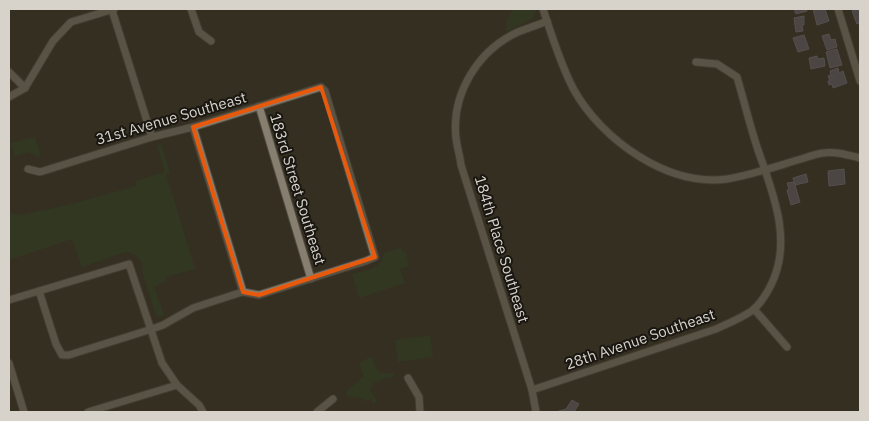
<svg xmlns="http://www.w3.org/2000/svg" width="869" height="421" font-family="'IBM Plex Sans',sans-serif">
<rect width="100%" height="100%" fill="#352f22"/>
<g fill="#2e4120">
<polygon points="513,9 537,9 532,19 506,32 507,19"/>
<polygon points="35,137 41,155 38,157 29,152 15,156 11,143"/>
<polygon points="161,144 170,173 166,174 195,269 166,277 167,280 154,287 164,315 160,317 156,315 143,274 142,263 137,256 129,252 122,253 82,267 72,239 9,260 9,213 21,215 68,205 136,186 135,181 165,172 157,146"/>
<path d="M401,248L403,252H406L409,266L400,269L405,283L359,298L352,274C365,270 382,270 384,253Z"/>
<polygon points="430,335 433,357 398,362 395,340"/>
<polygon points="371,356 379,373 394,373 393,378 388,377 374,383 370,389 377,401 373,404 371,399 364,402 363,399 348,396 346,392 364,376 359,364"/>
</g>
<g fill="#675f6d" stroke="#7c7483">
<polygon points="794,9 806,9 807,11 796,14"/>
<polygon points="813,9 825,9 829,21 817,25"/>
<polygon points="860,9 860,23 857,24 852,11"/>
<polygon points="804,16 804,25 802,25 803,31 796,32 794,18"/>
<polygon points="829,34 831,40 835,39 837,47 827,50 822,36"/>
<polygon points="804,35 809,49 798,52 793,38"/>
<polygon points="837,49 842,65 830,68 826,52"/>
<polygon points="817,56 818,59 824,58 825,66 811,69 809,58"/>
<polygon points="838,68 839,73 843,71 847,83 833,88 832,84 829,85 828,81 830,81 828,76 831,75 830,71"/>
<polygon points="844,169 845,184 829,186 828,171"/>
<polygon points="806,174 808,182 795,185 793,178"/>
<polygon points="794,182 800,202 791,205 787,190 789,189 787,183"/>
<polygon points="572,400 579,404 574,412 556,412 566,409"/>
</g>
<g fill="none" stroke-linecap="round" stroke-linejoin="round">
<defs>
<g id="minor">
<polyline points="191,9 199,32 211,41"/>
<path d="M543,9C552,36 561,66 574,90C602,140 668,187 727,179C752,175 777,166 801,159C808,157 815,154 823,153C835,151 848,155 860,158"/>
<polyline points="838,9 860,81"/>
<polyline points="112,10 152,137"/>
<polyline points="9,72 25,88"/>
<polyline points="9,97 25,88 53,41 71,22 114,9"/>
<polyline points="259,106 311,279"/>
<polyline points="193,127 243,292"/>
<polyline points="28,169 40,172 152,137 193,127 321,87 325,91 375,257 366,261 259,295 243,292 236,294 193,308 163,325 152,329 69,355 62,355 56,344 39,291"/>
<polyline points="9,300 129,264 162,363 177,385 199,405 203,412"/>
<polyline points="754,309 787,347"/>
<polyline points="9,363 24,412"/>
<polyline points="408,378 419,397 420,412"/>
<path d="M532,390L716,329C729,323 742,318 753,310C761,303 766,295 771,285C793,241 773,193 758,150C750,126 744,101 737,77L717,64L696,62"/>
<polyline points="88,412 177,385"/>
<polyline points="317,412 333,399"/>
<path d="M536,412L532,390L461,165C460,156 457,147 456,138C451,94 478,50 518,32C528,28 538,25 547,21"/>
</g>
</defs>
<use href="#minor" stroke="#514c41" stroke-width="9"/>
<use href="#minor" stroke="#867e6f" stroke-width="7"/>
</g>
<path d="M0 0H869V421H0ZM321,87L375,257L259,295L243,292L193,127Z" fill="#352f22" fill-opacity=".55" fill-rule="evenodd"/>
<path fill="none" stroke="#e8590c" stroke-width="4" stroke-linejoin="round" d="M321,87L375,257L259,295L243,292L193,127Z"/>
<g text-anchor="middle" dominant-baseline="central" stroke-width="4" stroke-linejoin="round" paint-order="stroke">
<g font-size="15" fill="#d7d3cb" stroke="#1a1712">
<text transform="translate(171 118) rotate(-16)">31st Avenue Southeast</text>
<text transform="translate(298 189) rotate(73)">183rd Street Southeast</text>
<text transform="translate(502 249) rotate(73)">184th Place Southeast</text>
<text transform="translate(640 339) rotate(-19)">28th Avenue Southeast</text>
</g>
</g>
<rect width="869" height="421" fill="none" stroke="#d7d3cb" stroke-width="20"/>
</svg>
